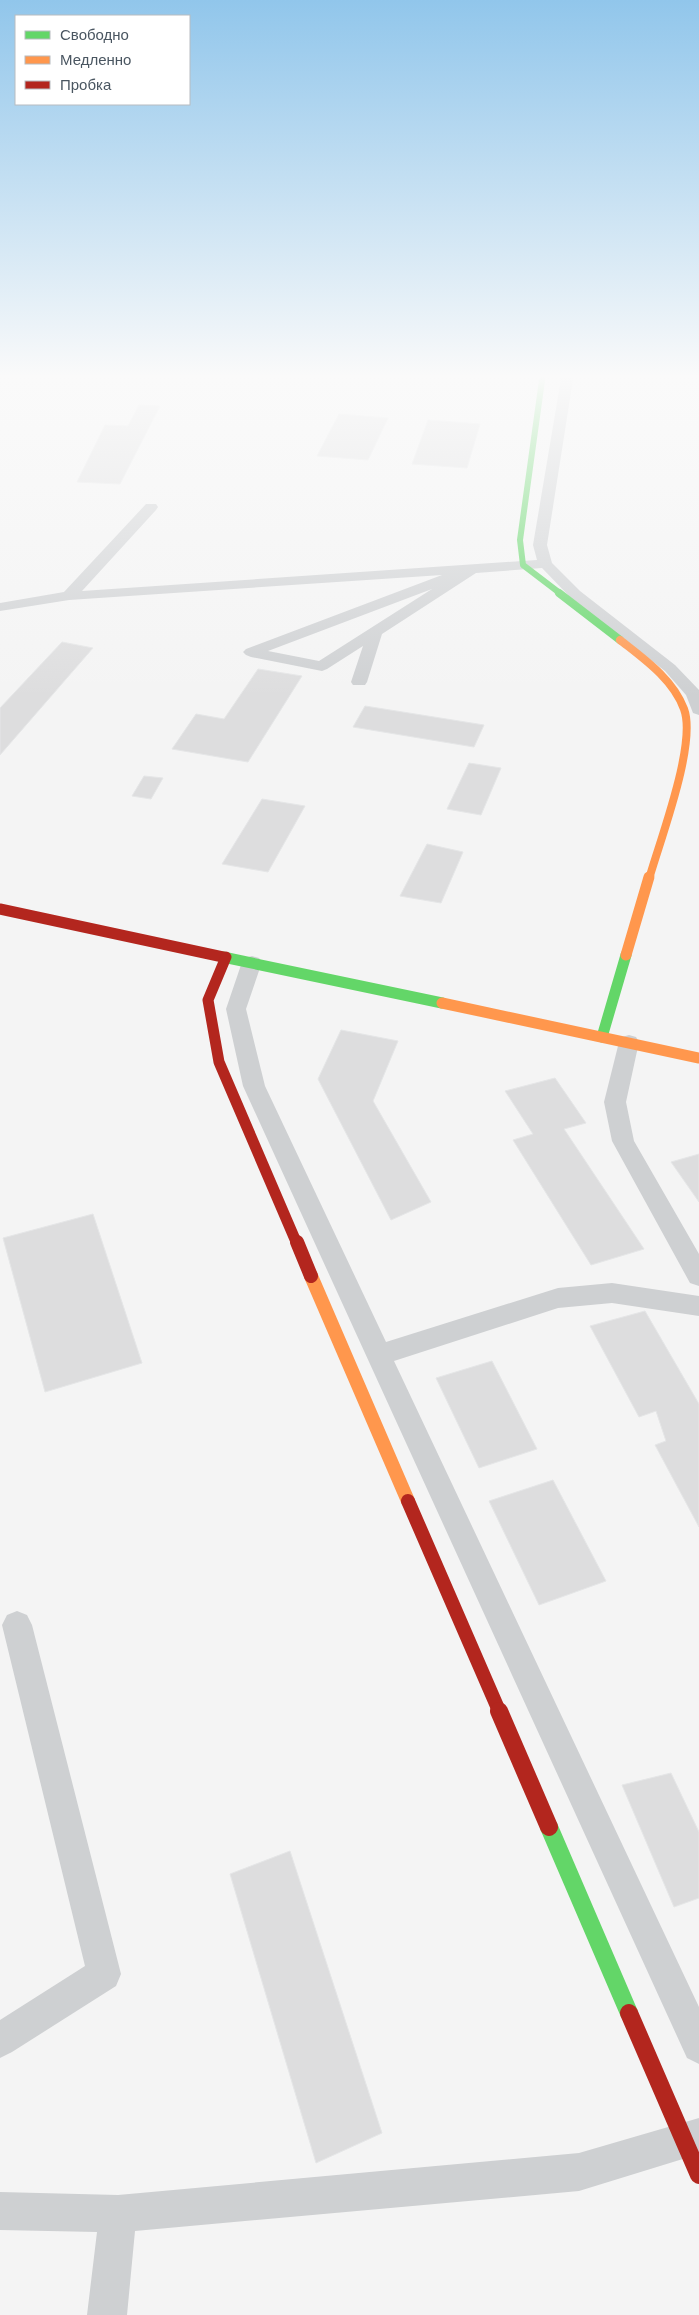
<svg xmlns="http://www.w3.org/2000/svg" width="699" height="2315" font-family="Arial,sans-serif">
<rect width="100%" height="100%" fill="#f4f4f4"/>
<g fill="#ddddde" stroke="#e5e6e7">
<polygon points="139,405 160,406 120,484 77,482 105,425 128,426"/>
<polygon points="339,414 388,418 368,460 317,456"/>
<polygon points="428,420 480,424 467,468 412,464"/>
<polygon points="62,642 93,648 0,755 0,708"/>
<polygon points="258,669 302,676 248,762 172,749 196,714 224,719"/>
<polygon points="365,706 484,725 474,747 353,727"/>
<polygon points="469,763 501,768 481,815 447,809"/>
<polygon points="144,776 163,778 151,799 132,796"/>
<polygon points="262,799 305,806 268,872 222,864"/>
<polygon points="427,844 463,852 441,903 400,896"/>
<polygon points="341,1030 398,1041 373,1101 431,1202 391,1220 318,1079"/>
<polygon points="555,1078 586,1123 564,1129 644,1249 591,1265 513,1140 533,1134 505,1091"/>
<polygon points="699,1154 699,1202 671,1162"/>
<polygon points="93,1214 142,1363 45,1392 3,1238"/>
<polygon points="645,1311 699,1404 699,1527 655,1445 666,1441 656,1411 639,1417 590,1326"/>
<polygon points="492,1361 537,1449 479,1468 436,1378"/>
<polygon points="553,1480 606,1581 539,1605 489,1501"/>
<polygon points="671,1773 699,1832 699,1898 674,1907 622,1785"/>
<polygon points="290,1851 382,2133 316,2163 230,1874"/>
</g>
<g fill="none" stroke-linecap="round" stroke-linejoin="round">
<g fill="#ced0d2" fill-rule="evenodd">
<path d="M562,373H574L547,545L552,563L580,591L675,665L699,690V715L693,713L686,695L665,671L570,597L542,568L476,573L382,634L367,682L365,685H353L351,682L363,646L327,669L322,671L251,657L246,655L243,652L246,649L442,575L69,600L0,611V603L64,592L146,504H156L158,507L156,510L82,591L537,560L533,545ZM432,589L319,661L268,651Z"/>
<polygon points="252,956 259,958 262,962 246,1009 265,1086 386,1342 558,1288 612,1283 699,1296 699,1316 612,1303 558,1308 394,1361 699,2007 699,2064 687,2058 243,1086 226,1009 242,962 245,958"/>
<polygon points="629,1035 636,1037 639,1042 626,1102 634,1141 699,1254 699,1286 690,1283 612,1141 604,1102 619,1042 622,1037"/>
<polygon points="17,1611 27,1615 32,1625 121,1974 116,1986 12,2052 0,2058 0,2020 85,1966 2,1625 7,1615"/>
<polygon points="699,2118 699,2154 579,2191 135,2231 127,2315 87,2315 97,2232 0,2230 0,2192 118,2195 579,2153"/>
</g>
<polyline stroke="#63d668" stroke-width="6" points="543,373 520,540 523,565 561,594"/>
<polyline stroke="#63d668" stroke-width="8" points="559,593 620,640"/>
<g stroke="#63d668" stroke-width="11">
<polyline points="223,957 442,1003"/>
<polyline points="602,1037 626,955"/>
</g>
<polyline stroke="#63d668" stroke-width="18" points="549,1827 629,2013"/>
<path stroke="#ff974d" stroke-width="8" d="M620,640C644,659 673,679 684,709C697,744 660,840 649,879"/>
<g stroke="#ff974d" stroke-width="11">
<polyline points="626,955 649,877"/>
<polyline points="442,1003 699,1058"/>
</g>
<polyline stroke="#ff974d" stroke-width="14" points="311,1276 408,1501"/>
<g stroke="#b3261e" stroke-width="11">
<polyline points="0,909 223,957"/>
<polyline points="226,957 208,1000 219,1062 297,1244"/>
</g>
<g stroke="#b3261e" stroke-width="14">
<polyline points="297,1242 311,1276"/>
<polyline points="408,1501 500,1713"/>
</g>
<g stroke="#b3261e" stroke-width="18">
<polyline points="499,1711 549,1827"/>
<polyline points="629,2013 699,2175"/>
</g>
</g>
<linearGradient id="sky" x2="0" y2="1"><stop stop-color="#91c6eb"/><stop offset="0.54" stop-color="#fafafa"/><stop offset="1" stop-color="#fafafa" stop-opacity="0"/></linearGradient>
<rect width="699" height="697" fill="url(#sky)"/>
<rect x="15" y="15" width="175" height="90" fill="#ffffff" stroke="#b7bbc0"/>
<rect x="25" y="31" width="25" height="8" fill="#63d668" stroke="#b7bbc0"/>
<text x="60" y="40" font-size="15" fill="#4a5661">Свободно</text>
<rect x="25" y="56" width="25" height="8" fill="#ff974d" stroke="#b7bbc0"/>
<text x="60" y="65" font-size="15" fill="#4a5661">Медленно</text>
<rect x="25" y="81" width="25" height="8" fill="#b3261e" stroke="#b7bbc0"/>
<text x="60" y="90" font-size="15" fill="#4a5661">Пробка</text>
</svg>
